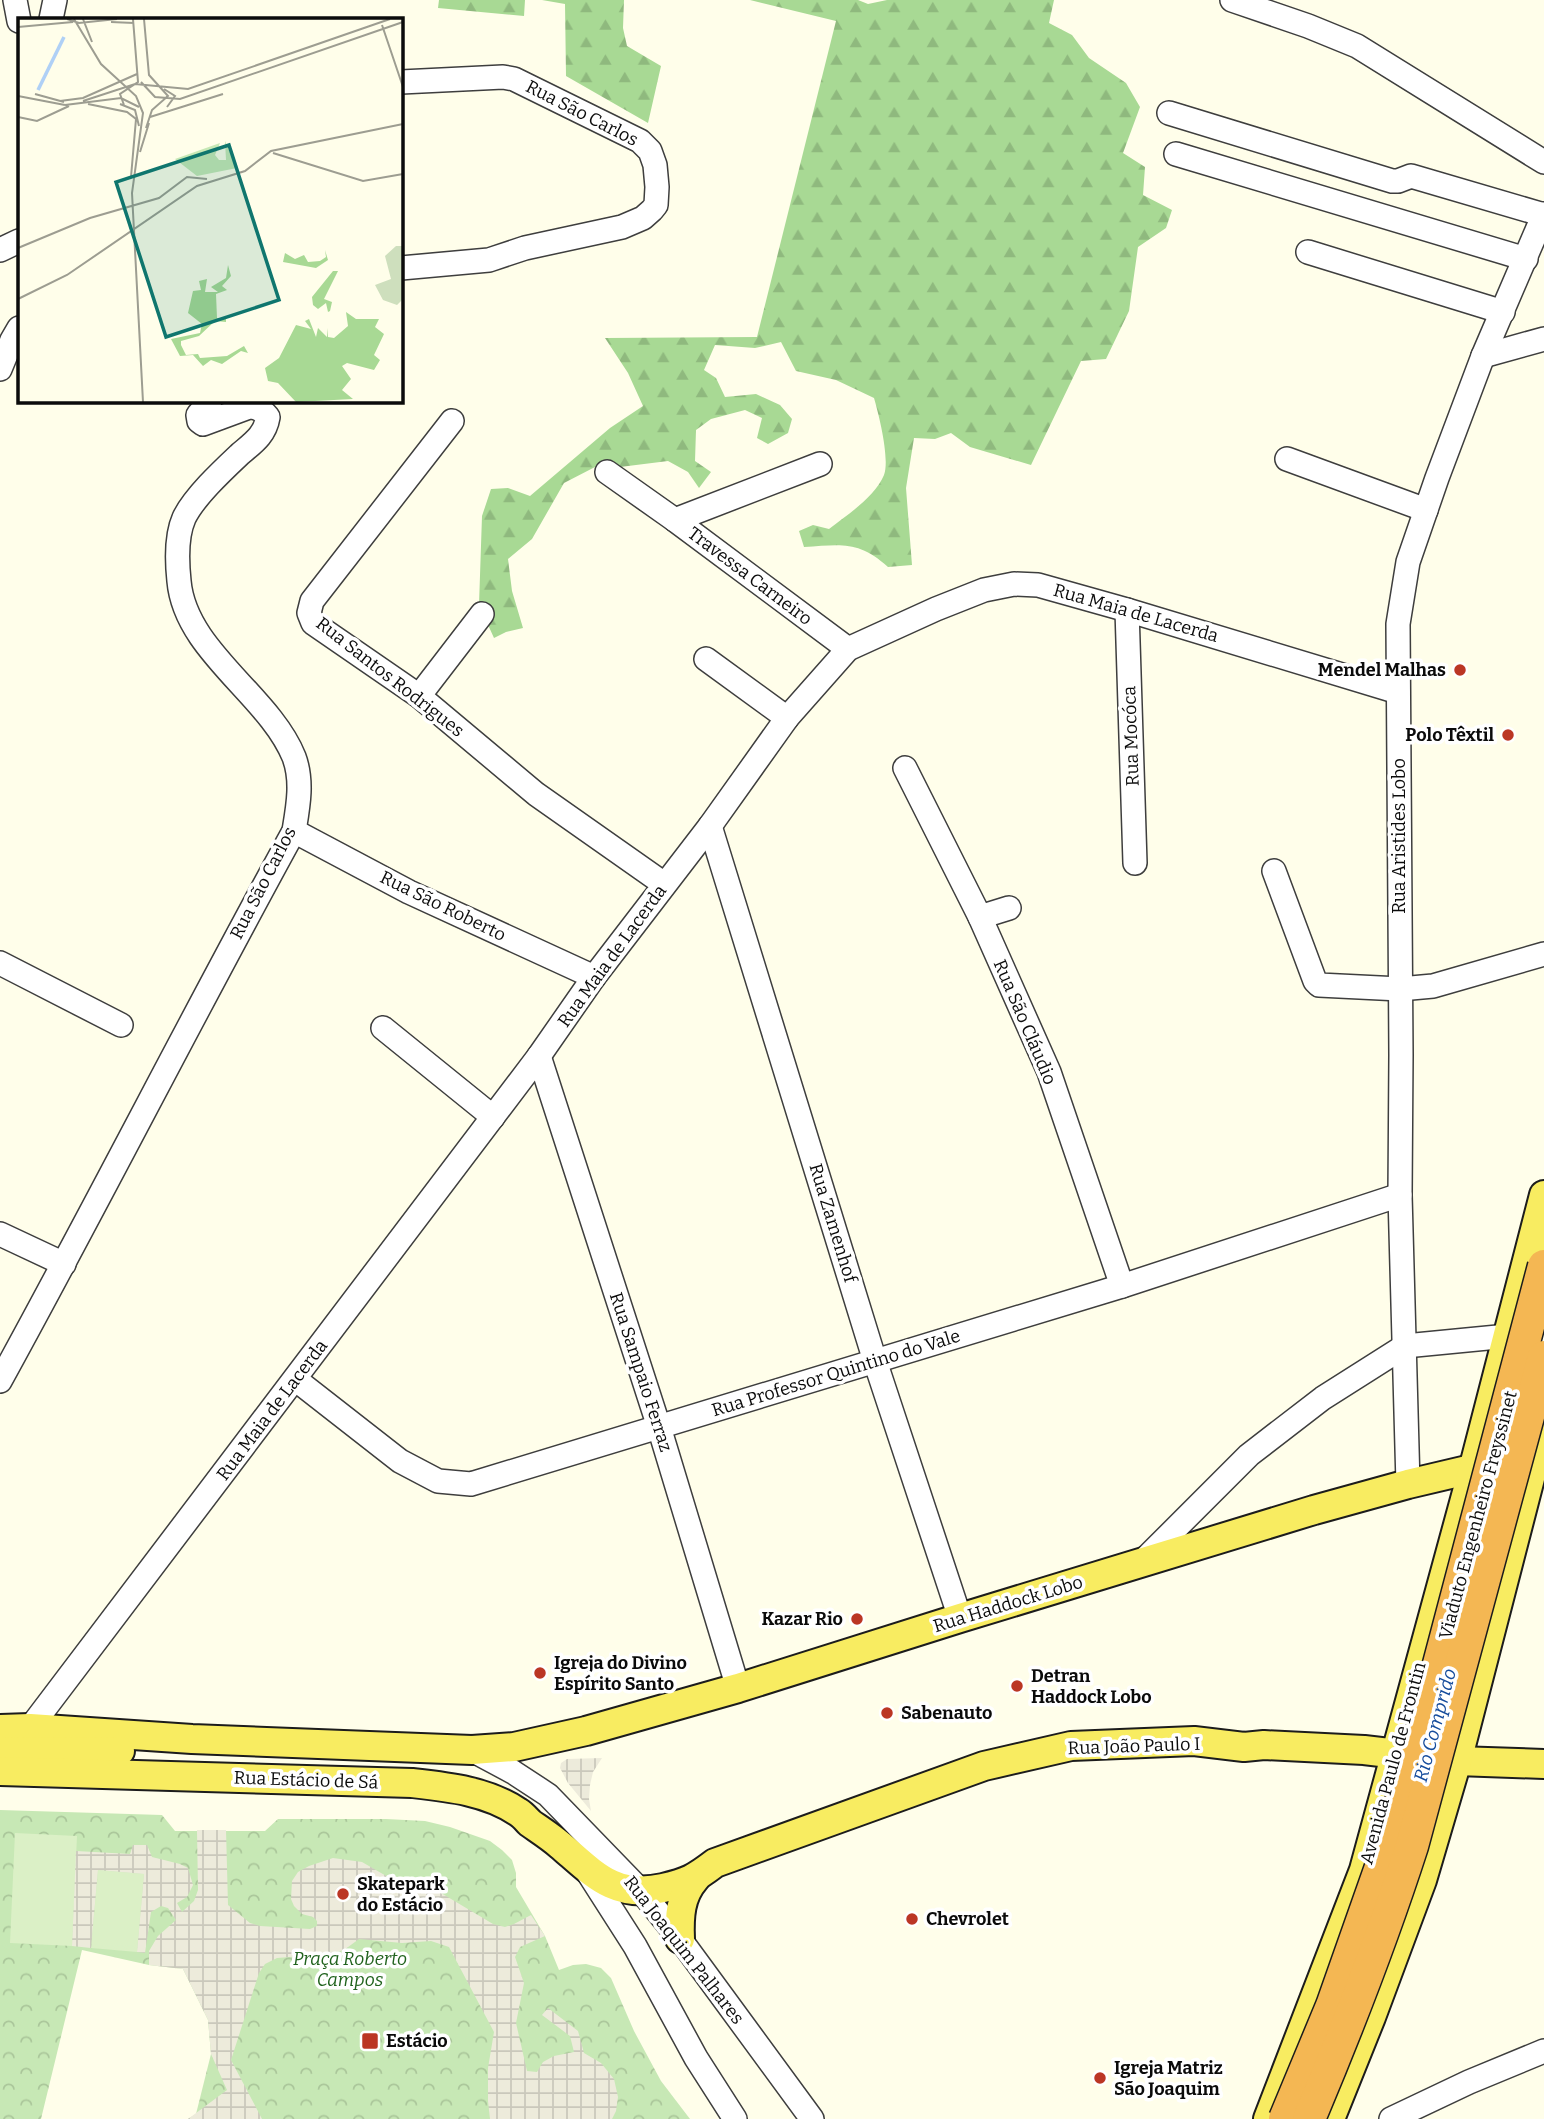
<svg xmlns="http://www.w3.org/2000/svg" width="1544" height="2119" font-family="Bitter,serif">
<defs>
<pattern id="forest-firs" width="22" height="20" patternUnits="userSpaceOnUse" patternTransform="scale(1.75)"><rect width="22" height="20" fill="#a8d994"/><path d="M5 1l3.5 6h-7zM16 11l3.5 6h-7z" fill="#8fb97e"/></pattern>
<pattern id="park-crowns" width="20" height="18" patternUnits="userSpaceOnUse" patternTransform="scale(1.75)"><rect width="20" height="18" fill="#c7e8b5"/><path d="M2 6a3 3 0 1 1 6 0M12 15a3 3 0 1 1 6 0" fill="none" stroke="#aac69a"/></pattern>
<pattern id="plaza-grid" width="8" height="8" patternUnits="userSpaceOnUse" patternTransform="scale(1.75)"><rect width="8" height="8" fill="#edebdb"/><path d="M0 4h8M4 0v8" fill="none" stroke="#cac8bb"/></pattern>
</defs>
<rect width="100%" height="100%" fill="#fffeea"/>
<g fill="url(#forest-firs)">
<polygon points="439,0 525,0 524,16 438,8"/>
<polygon points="542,0 624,0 623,28 627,46 661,66 648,123 566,76 565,4"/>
<path d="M750,0H858L868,4L887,0H1054L1049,23L1072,35L1089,58L1126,83L1140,107L1123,153L1145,167L1143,195L1172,210L1166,228L1138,247L1129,311L1106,359L1081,361L1031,465L970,447L951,433L935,439L914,438L906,488L912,565L888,567C858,540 841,545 804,547L799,531L813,525L829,529C847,515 875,497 884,475C890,459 879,415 874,398L836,380L796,371L781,342L755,348L715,345L704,370L716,378L725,397L756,394L780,405L792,419L788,433L768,444L757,438L762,418L745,410L711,419L696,430L695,461L711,472L699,488L688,472L668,461L620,467H595L564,483L532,539L508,559L512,591L523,628L506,632L494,638L479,605L482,516L491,489L508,488L530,496L610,428L643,406L628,373L605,338L757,337L836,21Z"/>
</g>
<polygon fill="url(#park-crowns)" points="0,1810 162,1815 175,1831 265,1831 278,1819 386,1819 425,1821 450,1827 490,1841 502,1850 512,1860 516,1873 516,1887 545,1936 559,1970 573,1965 586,1964 601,1968 611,1978 634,2031 661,2081 690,2119 188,2119 196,2114 211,2054 208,2020 183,1969 149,1965 82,1950 41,2119 0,2119"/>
<g fill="#dbf0c6">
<polygon points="15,1833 77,1836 72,1946 10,1943"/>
<polygon points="98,1870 144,1874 137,1952 91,1948"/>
</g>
<g fill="url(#plaza-grid)">
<polygon points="602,1758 593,1772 590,1785 589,1799 591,1811 568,1783 560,1768 561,1763 567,1759"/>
<polygon points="197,1830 226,1830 228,1905 250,1923 260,1926 310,1929 317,1926 317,1921 313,1917 302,1914 294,1906 291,1899 292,1881 298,1872 309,1866 333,1858 362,1862 407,1888 441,1893 493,1924 505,1927 514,1924 531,1915 545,1936 520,1947 515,1957 524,1983 516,2023 527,2071 537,2072 543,2062 554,2056 574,2052 570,2036 542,2015 548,2008 578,2031 584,2053 601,2063 614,2079 618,2097 616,2111 612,2119 490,2119 488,2101 488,2068 494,2032 449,1947 431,1941 402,1943 359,1939 344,1950 328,1954 277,1958 265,1964 259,1973 231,2060 262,2119 188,2119 227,2090 211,2054 208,2020 183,1969 149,1965 149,1951 158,1936 176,1920 168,1908 161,1906 151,1912 145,1953 137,1952 144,1874 98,1870 91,1948 72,1946 76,1851 130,1854 133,1845 147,1845 152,1857 180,1864 188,1868 193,1885 187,1897 177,1903 182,1912 194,1901 198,1890"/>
</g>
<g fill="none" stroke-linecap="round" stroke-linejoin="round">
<defs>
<g id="minor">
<polyline points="15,0 19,21"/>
<polyline points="1232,0 1308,26 1357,46 1544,162"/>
<polyline points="51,19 55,0"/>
<polyline points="401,82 503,77 514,79 640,141 650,151 655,165 657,187 656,205 652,210 643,218 622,227 525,248 489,260 401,268"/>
<polyline points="1169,113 1392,181 1398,181 1411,176 1544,215"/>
<polyline points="1176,154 1526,259"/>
<polyline points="0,250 19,241"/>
<polyline points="1308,252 1503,312"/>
<polyline points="1483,356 1544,339"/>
<polyline points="0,369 12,340 19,328"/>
<polyline points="452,421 312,601 309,613 313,623 419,696 536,794 664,884"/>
<polyline points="1287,459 1426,510"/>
<polyline points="820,464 675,520 848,649"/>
<polyline points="607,472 675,520"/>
<polyline points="1127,610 1135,863"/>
<polyline points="706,659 787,718"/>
<polyline points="419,696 482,614"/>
<polyline points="905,768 980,917 1049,1072 1122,1286"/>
<polyline points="710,826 875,1361 960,1618"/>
<polyline points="294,831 409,892 594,977"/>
<polyline points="1274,871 1315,981 1319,985 1400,989 1433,986 1544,954"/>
<polyline points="980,917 1009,908"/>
<polyline points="0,963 121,1025"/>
<polyline points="383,1028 493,1117"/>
<polyline points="539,1056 659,1427 738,1688"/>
<polyline points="0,1234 64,1264"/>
<polyline points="295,1379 400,1461 438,1481 471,1484 1122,1286 1400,1195"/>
<path d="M0,1381C100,1199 194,1013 294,831C298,807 303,781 294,757C269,695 185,651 179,581C177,562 176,536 184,518C194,497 223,470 240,454C253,443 265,435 268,417C262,410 258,407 249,407L203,424L199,421L198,415L210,401"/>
<polyline points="1408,1484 1400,1195 1401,1055 1398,624 1408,562 1437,478 1483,356 1544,214"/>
<polyline points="1142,1562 1249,1455 1323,1398 1405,1346 1508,1336"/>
<polyline points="30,1728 539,1056 594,977 710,826 787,718 848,649 936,609 984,590 1014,584 1038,585 1127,610 1398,692"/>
<polyline points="472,1750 513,1772 548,1795 641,1891 680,1939 812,2119"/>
<polyline points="587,1871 635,1946 696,2058 735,2119"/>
<polyline points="1391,2119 1469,2082 1544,2051"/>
</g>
<g id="major">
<polyline points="0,1729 30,1728 192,1739 472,1750 514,1747 586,1731 738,1688 960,1618 1314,1510 1408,1484 1544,1452"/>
<polyline points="0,1752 120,1751"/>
<path d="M0,1771L412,1783C448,1787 487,1791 518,1812C523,1815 526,1819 530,1823C540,1830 551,1837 560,1845C593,1873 614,1899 663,1888C688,1882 694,1879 715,1863L984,1766L1071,1746L1194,1741L1244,1747L1264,1745L1364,1750L1457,1761L1544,1764"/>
<path d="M680,1939C679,1917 680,1896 695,1879"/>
<polyline points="1268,2119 1364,1870 1473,1470 1544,1195"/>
<polyline points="1330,2119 1371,2017 1422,1880 1457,1761 1544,1424"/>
</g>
</defs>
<use href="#minor" stroke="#3e3e3e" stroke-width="26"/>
<use href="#major" stroke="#1c1c1c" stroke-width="32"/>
<use href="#minor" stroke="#fff" stroke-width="23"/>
<use href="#major" stroke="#f8ec61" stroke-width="28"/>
<defs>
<g id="highway-bridge">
<polyline points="1285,2119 1332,2006 1381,1867 1415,1755 1544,1266"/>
<path d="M1309,2119C1347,2029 1382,1939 1412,1846L1544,1357"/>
</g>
</defs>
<use href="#highway-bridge" stroke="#1c1c1c" stroke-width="35" stroke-linecap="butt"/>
<use href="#highway-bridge" stroke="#f4b753" stroke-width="32"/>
</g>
<g fill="#bb3624" stroke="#fff" stroke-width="2.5">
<circle cx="1460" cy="670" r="7"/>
<circle cx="1508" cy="735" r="7"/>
<circle cx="857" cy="1619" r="7"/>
<circle cx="540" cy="1673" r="7"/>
<circle cx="1017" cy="1686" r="7"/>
<circle cx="887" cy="1713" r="7"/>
<circle cx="343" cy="1894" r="7"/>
<circle cx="912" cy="1919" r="7"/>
<rect x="361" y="2032" width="18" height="18" rx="3.5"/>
<circle cx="1100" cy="2078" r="7"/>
</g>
<g text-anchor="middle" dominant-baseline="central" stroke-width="7" stroke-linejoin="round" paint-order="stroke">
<g font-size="18" fill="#0b0b0b" stroke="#fff">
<text transform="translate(582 113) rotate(27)">Rua São Carlos</text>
<text transform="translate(750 576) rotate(37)">Travessa Carneiro</text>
<text transform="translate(1136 613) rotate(16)">Rua Maia de Lacerda</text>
<text transform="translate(390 677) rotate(38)">Rua Santos Rodrigues</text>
<text transform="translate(1131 736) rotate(-92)">Rua Mocóca</text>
<text transform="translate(1399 836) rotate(-90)">Rua Aristides Lobo</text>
<text transform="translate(263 883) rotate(-63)">Rua São Carlos</text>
<text transform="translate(443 906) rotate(26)">Rua São Roberto</text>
<text transform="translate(612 956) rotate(-54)">Rua Maia de Lacerda</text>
<text transform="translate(1025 1022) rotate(67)">Rua São Cláudio</text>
<text transform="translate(833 1223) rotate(73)">Rua Zamenhof</text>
<text transform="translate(641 1372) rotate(72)">Rua Sampaio Ferraz</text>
<text transform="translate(836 1373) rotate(-17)">Rua Professor Quintino do Vale</text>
<text transform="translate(272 1410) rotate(-53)">Rua Maia de Lacerda</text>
<text transform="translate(1478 1515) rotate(-75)">Viaduto Engenheiro Freyssinet</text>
<text transform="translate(1008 1604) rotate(-17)">Rua Haddock Lobo</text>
<text transform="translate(1134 1746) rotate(-2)">Rua João Paulo I</text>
<text transform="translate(1393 1763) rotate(-75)">Avenida Paulo de Frontin</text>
<text transform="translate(306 1780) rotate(2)">Rua Estácio de Sá</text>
<text transform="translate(684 1950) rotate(52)">Rua Joaquim Palhares</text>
</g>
<g font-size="18" font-weight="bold" fill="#0b0b0b" stroke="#fff" text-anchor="start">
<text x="1446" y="670" text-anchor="end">Mendel Malhas</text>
<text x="1494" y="735" text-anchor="end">Polo Têxtil</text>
<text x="843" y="1619" text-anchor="end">Kazar Rio</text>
<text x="554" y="1663">Igreja do Divino<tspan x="554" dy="21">Espírito Santo</tspan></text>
<text x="1031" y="1676">Detran<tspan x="1031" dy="21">Haddock Lobo</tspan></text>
<text x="901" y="1713">Sabenauto</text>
<text x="357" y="1884">Skatepark<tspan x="357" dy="21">do Estácio</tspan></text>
<text x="926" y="1919">Chevrolet</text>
<text x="386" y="2041">Estácio</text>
<text x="1114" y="2068">Igreja Matriz<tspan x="1114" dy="21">São Joaquim</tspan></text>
</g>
<g font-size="18" font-style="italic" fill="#20621d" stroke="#fff">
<text x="350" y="1959">Praça Roberto<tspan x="350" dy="21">Campos</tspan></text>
</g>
<g font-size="19" font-style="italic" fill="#164c9c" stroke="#fff">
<text transform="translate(1435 1725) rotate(-75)">Rio Comprido</text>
</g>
</g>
<g transform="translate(18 18)">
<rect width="385" height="385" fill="#fffeea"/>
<path d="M307,232L310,242L298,250L265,244L267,235L277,241L286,237L290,244L302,243L308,239ZM210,247L213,258L204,268L209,272L198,276L199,300H208V304L197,303L181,318L163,323V327L168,337L180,336L182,340L209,338L226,328L230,335L223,333L204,346L193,342L185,348L175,337L162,338L153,321L182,315L184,306L170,295L175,273L183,272L181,263L189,261L187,274H200L193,269L208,260ZM315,253H320L306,281L314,284L312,293L310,294L308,285L300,291L295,287L294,279ZM328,294L338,301H361L357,309L366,316L356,337L362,342L356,352L329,345L324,348L333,361L324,372L335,381L278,384L260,365L250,363L247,350L261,340L278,307L293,311L287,303L291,301L298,319L300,310L309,319L310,310V319L316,320L330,308Z" fill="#a8d994"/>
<path d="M378,228H385V281L379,287L365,282L357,267L373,261L367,238Z" fill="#cedfbd"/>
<path d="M207,123L219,150L179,158L157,141L202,125L197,137L201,142H208Z" fill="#c7e8b5"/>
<path fill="none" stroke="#afd0f6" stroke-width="3.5" d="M20,72L46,19"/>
<path fill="none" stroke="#9d9d91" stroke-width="2" d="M49,1L61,5L99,1M56,1L83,46L118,78L125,95L114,175L125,384M65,1L74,24M126,1L131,57L150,78L134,92L128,110M93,4L116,5M364,7L385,69M0,9L55,4M123,64L137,79L162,81L385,4M146,71L157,78L149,89M17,76L46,84M0,78L47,87M42,83L65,80L119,56M65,83L117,66L170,71L372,1M70,86L109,94L118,101L113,159M102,86L117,92L121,108M47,87L103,80L121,89M106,87L102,76L120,64L115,1M0,99L19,103L51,88M132,99L205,76M122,134L131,105M255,135L345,163L385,156M0,230L72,200L141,180L169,159L189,161M0,281L49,257L179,168L227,153L253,133L385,106"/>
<path fill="#0f766e" fill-opacity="0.15" stroke="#0f766e" stroke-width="3.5" d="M211,127L261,282L148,319L98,164Z"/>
<rect width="385" height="385" fill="none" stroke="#0b0b0b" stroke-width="3.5"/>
</g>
</svg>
